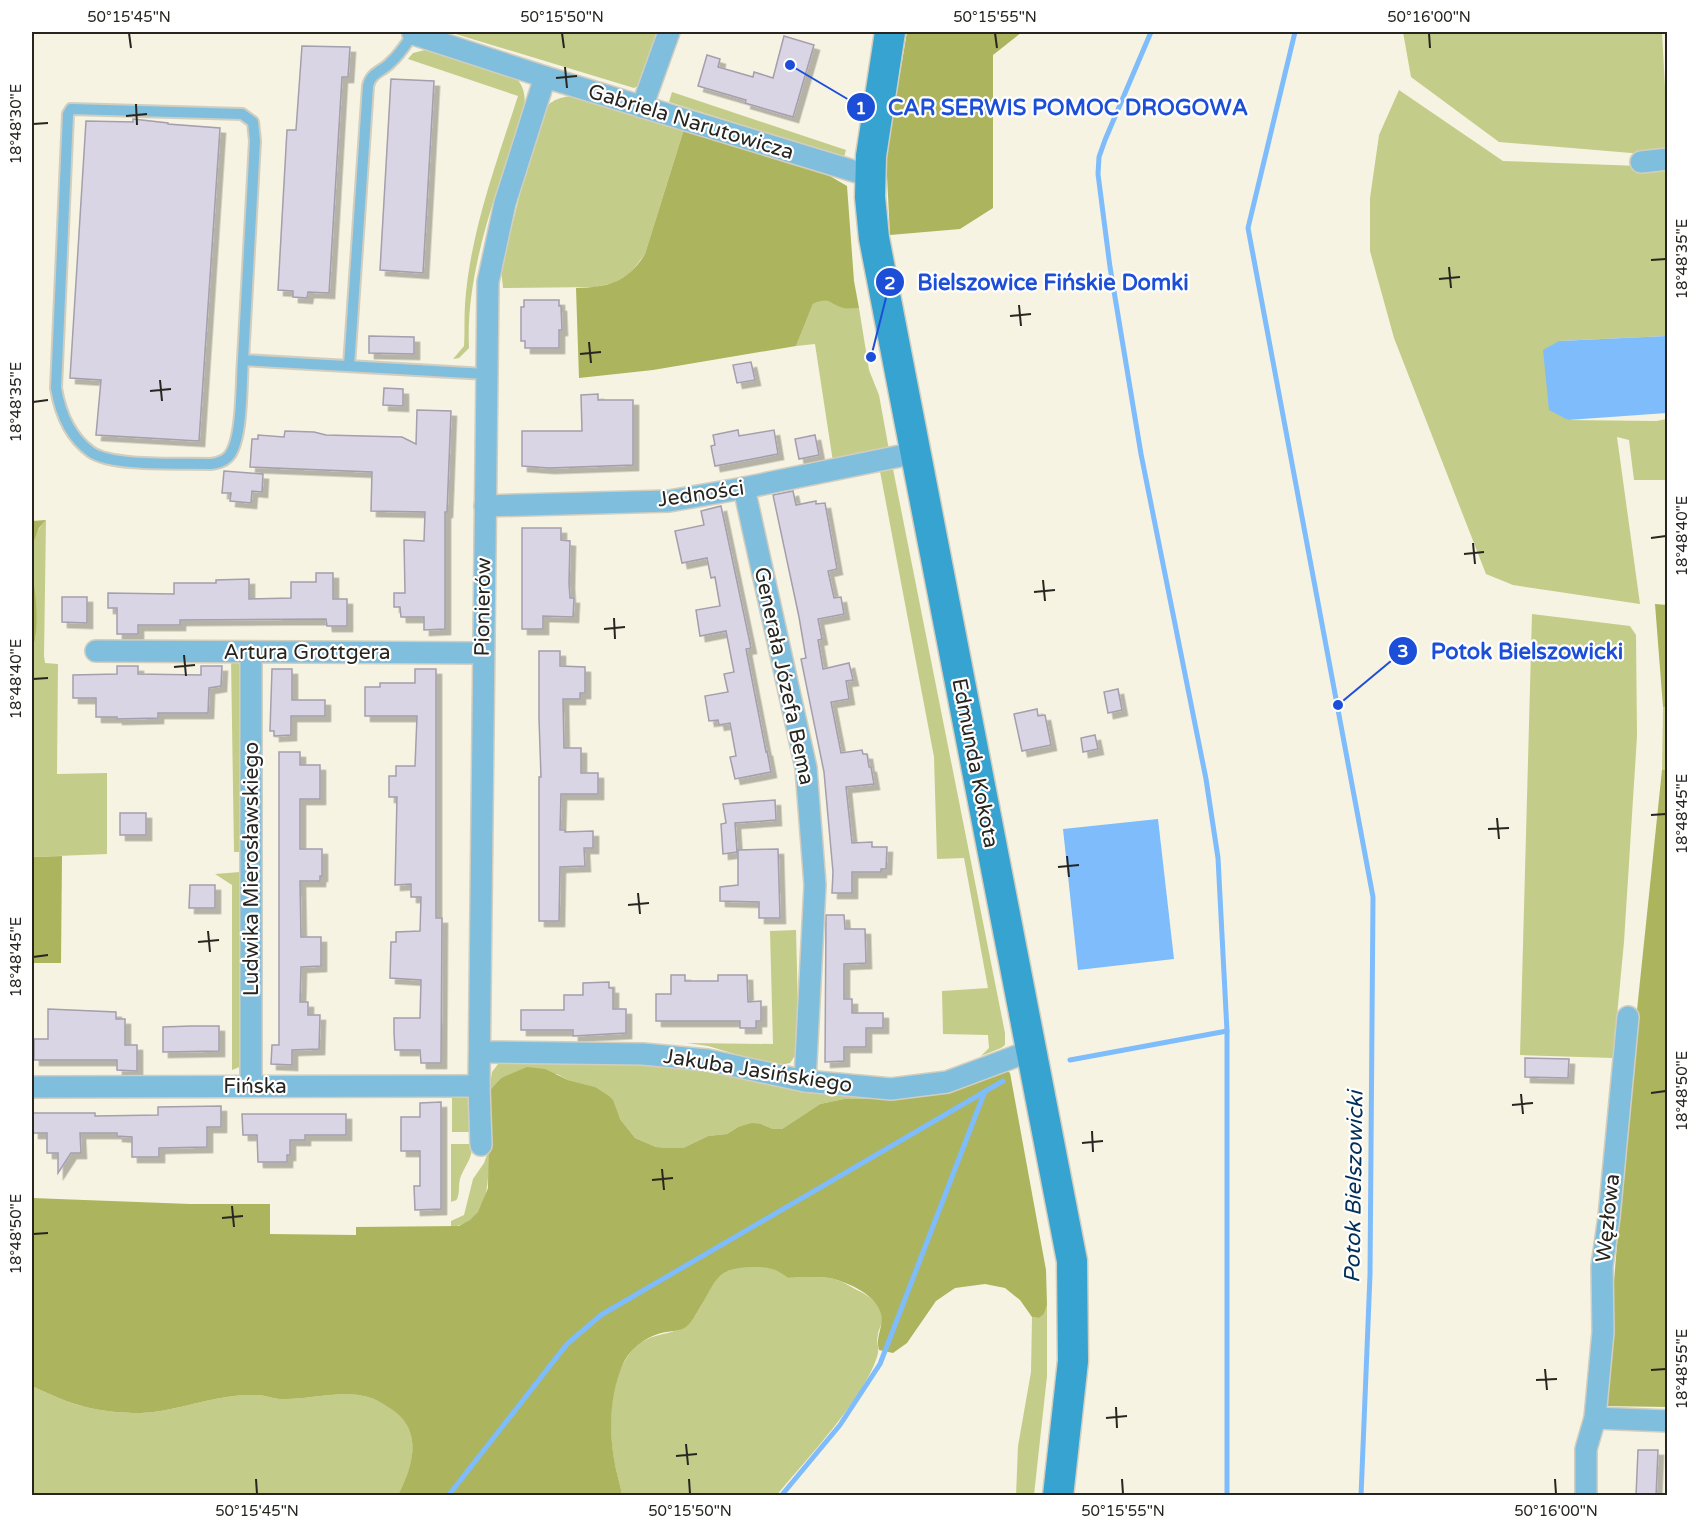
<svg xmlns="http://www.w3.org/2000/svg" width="1699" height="1527" font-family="'Varela Round',sans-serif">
<defs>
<filter id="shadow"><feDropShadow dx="5.5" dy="5.5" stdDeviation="0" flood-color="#0004"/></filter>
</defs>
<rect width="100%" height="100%" fill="#f7f3e2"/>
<g fill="#c4cc89">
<polygon points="449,32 659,32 642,84 634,88"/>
<polygon points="1403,32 1662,32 1667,124 1667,156 1499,142 1411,77"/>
<path d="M425,50H434L514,76C524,85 526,96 524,109C500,184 465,268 469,348L459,358L453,359L464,346C465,332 464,318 465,304C470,233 496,164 518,96L408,59L413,53Z"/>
<polygon points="1399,90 1503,161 1667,167 1667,336 1559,341 1567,420 1656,421 1667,419 1667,480 1634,480 1629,440 1617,437 1640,604 1513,585 1486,574 1394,338 1370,251 1370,198 1379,135"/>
<polygon points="672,92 846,150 844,157 669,102"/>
<path d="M571,96L684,129L645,254L629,275L614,283L595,287L503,288L501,269L540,115C549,102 555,98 571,96Z"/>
<polygon points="821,300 829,300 843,308 859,308 869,370 879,395 889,450 833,462 815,344 796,346 813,304"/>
<polygon points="892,464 1005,1033 1005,1045 1001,1048 981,1056 989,1048 988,1035 943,1034 942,991 988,988 964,858 937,859 934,757 879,466"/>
<path d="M46,520L44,656L45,663L58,664L57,774L107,773V854L32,857V652C47,610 13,554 46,520Z"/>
<polygon points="1532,614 1630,626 1636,635 1637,736 1624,942 1613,1058 1520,1055"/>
<polygon points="231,660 236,661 241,666 241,852 234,852"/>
<polygon points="1663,707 1667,708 1668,770 1662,770"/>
<polygon points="240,872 243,876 242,1066 232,1070 232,885 215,874"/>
<polygon points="796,930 799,1050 790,1063 775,1066 708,1046 687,1043 773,1044 770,931"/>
<polygon points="501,1060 704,1065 892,1096 874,1099 844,1099 820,1104 782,1129 773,1129 761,1124 738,1127 727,1134 708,1136 683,1148 670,1148 656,1147 635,1138 620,1119 608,1095 594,1087 568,1080 557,1074 508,1076 501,1078 489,1091 492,1072"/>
<polygon points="452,1092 469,1094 473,1132 452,1132"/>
<path d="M451,1144H472C473,1157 466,1164 461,1176C458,1183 460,1189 458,1196C457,1201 456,1200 451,1202Z"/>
<path d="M488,1152C489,1181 490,1223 451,1227V1221L464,1215L473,1179L484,1163Z"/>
<path d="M743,1266C763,1267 771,1265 788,1278C798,1277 824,1276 834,1279C842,1281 851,1287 859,1291C871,1297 883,1306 882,1322C881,1326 878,1331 878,1335C876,1341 879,1347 878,1353C868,1394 805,1461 777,1495L622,1496C620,1483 616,1472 614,1460C608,1425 609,1367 639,1344C654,1332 678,1335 689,1323C710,1301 706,1273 743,1266Z"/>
<polygon points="1047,1305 1047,1376 1034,1495 1016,1496 1018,1446 1031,1372 1032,1317 1039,1318 1044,1314"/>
<path d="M32,1386C71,1405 97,1413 141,1413C169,1412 199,1401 227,1397C237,1395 248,1395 259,1395C268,1396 277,1400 286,1399C313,1399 341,1390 368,1397C375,1399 382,1403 389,1407C424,1428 414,1465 398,1495H32Z"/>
</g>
<g fill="#acb45e">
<polygon points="907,32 1022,32 993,55 993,208 960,229 890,235 886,156"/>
<path d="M684,129L823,172L847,186L854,281L859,308C854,308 847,309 843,308C829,304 830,296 813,304L796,346L653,370L579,378L576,288C609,287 627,283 645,254Z"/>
<polygon points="46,520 39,528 32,546 32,521"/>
<path d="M32,572C36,596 40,628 32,652Z"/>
<polygon points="1655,604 1667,605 1667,708 1663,707"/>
<polygon points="1662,770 1667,770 1667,1407 1604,1406 1632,1058"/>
<polygon points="62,856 61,963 32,963 32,857"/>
<path d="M527,1067L545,1069L568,1080L595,1087L608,1095L613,1100L620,1119L635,1138L656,1147L670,1148H683L708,1136L727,1134L738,1127L752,1123L761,1124L773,1129H782L820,1104L844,1099H874L958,1089L1006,1070L1010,1073L1046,1270L1047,1305L1044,1314L1039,1318L1032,1317L1020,1300L1005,1288L985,1284L955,1288L936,1301L907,1343L893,1353L879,1350C875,1337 884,1327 881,1314C876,1295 851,1284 834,1279C825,1276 798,1277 788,1278C776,1269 769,1267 754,1267C715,1267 716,1282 698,1311C695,1315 692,1322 687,1326C681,1331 673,1331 666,1332C648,1335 630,1348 623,1364C610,1393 609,1428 614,1459C616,1472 620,1483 622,1495H398C414,1464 424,1428 388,1407C382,1403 375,1399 368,1397C341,1390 313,1399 286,1399C277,1400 268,1396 259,1395C248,1395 237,1395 227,1397C199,1401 169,1412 141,1413C97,1413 71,1405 32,1386V1198L190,1204H270V1234L356,1235V1227L459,1226L470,1220L478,1212L488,1188L489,1091L501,1078Z"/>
</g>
<g fill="#7fbcfc">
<polygon points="1667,336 1667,413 1568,420 1549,410 1543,350 1559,341"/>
<polygon points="1158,819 1174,959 1078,970 1063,829"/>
</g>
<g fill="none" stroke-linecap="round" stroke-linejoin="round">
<g stroke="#7fbcfc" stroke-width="5">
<polyline points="1151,32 1105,140 1099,157 1098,174 1110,267 1141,454 1206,779 1218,858 1227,1031 1227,1496"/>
<polyline points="1295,32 1248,228 1373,897 1370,1275 1361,1496"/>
<polyline points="1070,1060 1227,1031"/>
<polyline points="448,1496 567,1344 601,1315 1003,1081"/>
<polyline points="781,1496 840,1425 880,1364 985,1091"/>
</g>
</g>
<g fill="#dad5e4" stroke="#a49ead" stroke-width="1.5" filter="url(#shadow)">
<polygon points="784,36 814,45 793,117 745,103 746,100 698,86 707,55 720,59 718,67 753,77 754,72 773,78"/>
<polygon points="302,46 350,47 348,77 342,77 329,293 308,292 307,298 293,297 293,291 278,290 287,130 296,130"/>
<polygon points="391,79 434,81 423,273 380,270"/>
<polygon points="133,119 168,123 168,124 220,128 199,441 96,435 101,380 70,378 86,121 133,122"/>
<polygon points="524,300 559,300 559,306 561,306 562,330 559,330 559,348 525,348 525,341 521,341 521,307 524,307"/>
<polygon points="369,336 414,337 414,354 369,353"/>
<polygon points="751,362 755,380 737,383 733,365"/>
<polygon points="384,388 403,389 403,406 383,405"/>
<polygon points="598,394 598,400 633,400 633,465 549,468 522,466 522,431 582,431 581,395"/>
<polygon points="417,410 451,411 447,512 445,512 445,629 424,630 424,617 401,617 400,607 394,607 394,593 405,593 404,540 424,541 425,512 371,511 372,472 250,467 252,439 258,439 258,435 284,437 285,431 314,432 326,435 402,437 416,444"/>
<polygon points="738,430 739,436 774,430 778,454 715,466 711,446 715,445 713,435"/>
<polygon points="815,435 819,455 799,459 795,439"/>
<polygon points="224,471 263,474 262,492 252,491 251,503 230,501 231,493 222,493"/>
<polygon points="793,491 796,505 816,501 816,504 825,503 837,569 828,571 834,598 841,597 844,614 818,619 822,639 818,640 823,669 849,663 853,680 846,681 849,699 831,702 841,753 862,750 863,754 867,754 869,767 871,767 874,784 846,787 852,843 872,842 872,847 887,847 886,869 881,869 881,872 852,872 852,893 832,893 833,872 824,772 801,659 806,658 799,617 773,495"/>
<polygon points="721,506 751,648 746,649 766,752 767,751 771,772 735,779 730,757 736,756 730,723 719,725 718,720 709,721 705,696 728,692 724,674 734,672 726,631 700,636 696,610 720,606 715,577 711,578 707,558 682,563 675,531 704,525 701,511"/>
<polygon points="522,528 561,528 561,540 570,541 569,583 570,598 574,598 573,617 543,616 543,629 522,629"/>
<polygon points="316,573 333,573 333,599 347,599 347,626 327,626 326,619 180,620 180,625 138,625 138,634 117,634 117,608 108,608 108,593 174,594 174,583 216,583 216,580 249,579 249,599 291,598 291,582 316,582"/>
<polygon points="62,597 87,597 87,623 62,622"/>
<polygon points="539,651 560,651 560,666 585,667 585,693 580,693 580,699 563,699 564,748 581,748 581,773 598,773 598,794 561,794 560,830 565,830 565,832 593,831 593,848 584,848 585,866 560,867 559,921 539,921 539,777 541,777 539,719"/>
<polygon points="117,666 138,666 138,674 201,675 201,666 222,666 221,686 209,688 208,713 158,713 158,718 117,719 117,717 96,717 96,698 73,698 73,675 117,674"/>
<polygon points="272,669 292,669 292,700 325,700 325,716 291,716 291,735 274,736 274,731 270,731"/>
<polygon points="415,669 436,669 436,918 442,918 441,1063 421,1063 420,1050 395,1050 394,1033 394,1018 420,1018 421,980 390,978 391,942 396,942 396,932 420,931 421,897 411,897 411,884 395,885 397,797 389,797 389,776 396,776 396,766 415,766 417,716 365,716 365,687 380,687 380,683 415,683"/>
<polygon points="1118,689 1122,710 1108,713 1104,692"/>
<polygon points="1037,709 1038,716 1045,715 1051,745 1022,751 1014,714"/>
<polygon points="1095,735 1098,749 1083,752 1081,738"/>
<polygon points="279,752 300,752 300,765 320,765 320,799 300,799 300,849 322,849 322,876 320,876 320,881 300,881 301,937 321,937 321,966 301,967 300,1002 308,1002 308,1015 320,1015 319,1049 292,1050 292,1065 271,1064 272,1045 279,1045"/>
<polygon points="775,800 776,820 735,823 737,852 723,854 721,824 726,823 723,804"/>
<rect x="120" y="813" width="26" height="22"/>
<polygon points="778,849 780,918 759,918 759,902 720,901 720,887 738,885 738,850"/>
<polygon points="190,885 215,885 215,908 189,908"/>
<polygon points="826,915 844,915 845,929 865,929 866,963 844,964 844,999 852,999 852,1013 883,1013 883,1028 866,1028 866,1047 844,1047 844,1061 825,1062"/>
<polygon points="671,975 685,975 685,981 718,981 718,975 747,975 748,1002 761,1001 761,1021 756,1021 756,1028 740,1028 740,1021 656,1021 656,994 671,994"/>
<polygon points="609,982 609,988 613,988 613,1009 626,1009 626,1033 573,1036 573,1030 521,1030 521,1010 564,1010 564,995 583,995 583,983"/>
<polygon points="48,1009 116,1012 116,1019 125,1019 125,1045 137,1045 137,1071 117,1070 117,1060 34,1060 34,1039 48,1039"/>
<polygon points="191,1026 219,1026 219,1051 163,1052 163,1027"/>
<polygon points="1525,1058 1569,1059 1568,1078 1525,1077"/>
<polygon points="441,1102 441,1209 415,1210 414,1186 420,1186 420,1151 401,1151 401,1117 420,1117 420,1103"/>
<polygon points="221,1106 221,1127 207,1127 207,1147 159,1148 159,1157 132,1157 132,1137 117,1136 117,1133 80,1133 81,1153 71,1153 58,1173 58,1153 47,1153 47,1133 33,1133 33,1113 95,1113 95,1116 158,1115 158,1107"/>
<polygon points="242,1114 346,1114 346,1135 305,1135 305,1140 290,1140 290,1155 287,1155 287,1162 258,1162 257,1135 243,1135"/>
<polygon points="1638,1450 1658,1450 1656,1496 1636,1496"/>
</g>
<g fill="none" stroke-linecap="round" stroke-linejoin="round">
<defs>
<g id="lane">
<path d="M243,360C241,383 243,442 228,457C223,462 218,463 211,464C183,463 112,467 91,452C70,437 60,412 56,388L68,114L71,109L242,114L253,122L255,141L243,360L486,374"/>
<path d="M349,366L368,86C371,72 382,72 391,62C400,54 406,44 413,34L410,33"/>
</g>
<g id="street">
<polyline points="414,32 413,34 545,77 870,176"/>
<polyline points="642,107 669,32"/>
<polyline points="1641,162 1668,159"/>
<polyline points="744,488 806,768 815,885 805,1081"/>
<polyline points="485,506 669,501 744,488 915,453"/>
<polyline points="96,651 483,653"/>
<polyline points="480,1052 643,1054 707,1060 805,1081 891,1089 947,1082 1030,1051"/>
<polyline points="251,1086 251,652"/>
<polyline points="32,1087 479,1086"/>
<polyline points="481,1145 479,1086 488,282 505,203 545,77"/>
<polyline points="1595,1418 1668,1421"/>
<polyline points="1586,1496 1586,1449 1595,1418 1603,1332 1602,1266 1609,1217 1628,1017"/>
</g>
<polyline id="secondary" points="890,32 871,156 870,197 874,238 1072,1261 1073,1361 1058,1496"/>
</defs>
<use href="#lane" stroke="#d2cebf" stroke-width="14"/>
<use href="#street" stroke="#d2cebf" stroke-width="24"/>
<use href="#secondary" stroke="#d2cebf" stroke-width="33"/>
<use href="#lane" stroke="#80bedd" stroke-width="10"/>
<use href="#street" stroke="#80bedd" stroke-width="21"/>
<use href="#secondary" stroke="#36a3d0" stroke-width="30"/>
</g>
<path fill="none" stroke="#27251f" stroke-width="2" d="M129,33L131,48M562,33L564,48M995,33L997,48M1429,33L1430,48M565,67L567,88M556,78L577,76M136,104L137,125M126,116L147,114M33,124L48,123M1651,260L1666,259M1449,267L1451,288M1439,279L1460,277M1019,305L1021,326M1010,316L1031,314M589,342L591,363M580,354L601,352M160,380L162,401M150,391L171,389M33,402L48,400M1651,538L1666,536M1473,543L1475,564M1464,554L1484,552M1043,580L1045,601M1034,592L1055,590M614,618L615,639M604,629L625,627M184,655L186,676M174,667L195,665M33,679L48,678M1651,815L1666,814M1497,818L1499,839M1488,829L1509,828M1067,856L1069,877M1058,867L1079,865M638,893L640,914M628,905L649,903M208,931L210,952M198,942L219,940M33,957L48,955M1651,1093L1666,1091M1521,1094L1523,1114M1512,1105L1533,1103M1092,1131L1093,1152M1082,1143L1103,1141M662,1169L664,1190M652,1180L673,1178M232,1206L234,1227M222,1218L243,1216M33,1234L48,1233M1545,1369L1547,1390M1651,1370L1666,1369M1536,1380L1557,1379M1116,1407L1117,1428M1106,1418L1127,1416M686,1444L688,1465M676,1456L697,1454M256,1479L257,1494M689,1479L690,1494M1122,1479L1123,1494M1555,1479L1556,1494"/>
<g text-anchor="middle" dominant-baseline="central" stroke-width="4.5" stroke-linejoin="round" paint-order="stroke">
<g font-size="21" fill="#27251f" stroke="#fff">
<text transform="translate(691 122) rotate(17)">Gabriela Narutowicza</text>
<text transform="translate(701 494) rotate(-8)">Jedności</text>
<text transform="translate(483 607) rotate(-89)">Pionierów</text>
<text x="307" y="652">Artura Grottgera</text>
<text transform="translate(784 676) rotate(78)">Generała Józefa Bema</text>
<text transform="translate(975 763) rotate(79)">Edmunda Kokota</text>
<text transform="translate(251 869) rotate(-90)">Ludwika Mierosławskiego</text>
<text transform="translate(758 1071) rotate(9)">Jakuba Jasińskiego</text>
<text x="255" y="1086">Fińska</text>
<text transform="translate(1608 1218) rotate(-84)">Węzłowa</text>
</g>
<g font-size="22" font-style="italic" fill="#022f57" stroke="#fff">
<text transform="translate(1354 1187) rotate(-89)">Potok Bielszowicki</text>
</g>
</g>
<path fill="none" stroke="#1d4ed8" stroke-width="2" d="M790 65L861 107M871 357L890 282M1338 705L1403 651"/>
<g fill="#1d4ed8" stroke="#fff" stroke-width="2">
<circle cx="790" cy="65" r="6"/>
<circle cx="871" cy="357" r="6"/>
<circle cx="1338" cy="705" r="6"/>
<circle cx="861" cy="107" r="15"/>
<circle cx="890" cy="282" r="15"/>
<circle cx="1403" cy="651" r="15"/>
</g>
<g font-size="18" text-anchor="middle" font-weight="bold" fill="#fff">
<text x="861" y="114">1</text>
<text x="890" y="289">2</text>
<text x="1403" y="657">3</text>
</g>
<g font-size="22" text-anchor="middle" font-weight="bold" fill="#1d4ed8" stroke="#fff" stroke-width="4.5" stroke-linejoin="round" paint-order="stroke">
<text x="1068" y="115">CAR SERWIS POMOC DROGOWA</text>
<text x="1053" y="290">Bielszowice Fińskie Domki</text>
<text x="1527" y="659">Potok Bielszowicki</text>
</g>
<rect width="1699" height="1527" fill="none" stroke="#ffffff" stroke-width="66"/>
<rect x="33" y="33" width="1633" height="1461" fill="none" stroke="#27251f" stroke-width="2"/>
<g font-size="15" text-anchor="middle" fill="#27251f">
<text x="129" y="22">50°15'45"N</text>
<text x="562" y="22">50°15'50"N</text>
<text x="995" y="22">50°15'55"N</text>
<text x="1429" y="22">50°16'00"N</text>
<text transform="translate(16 124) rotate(-90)" y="5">18°48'30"E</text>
<text transform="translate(1682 259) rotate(-90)" y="5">18°48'35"E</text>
<text transform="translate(16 402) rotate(-90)" y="5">18°48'35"E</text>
<text transform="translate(1682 536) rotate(-90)" y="5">18°48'40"E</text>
<text transform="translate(16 679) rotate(-90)" y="5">18°48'40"E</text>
<text transform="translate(1682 814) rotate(-90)" y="5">18°48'45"E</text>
<text transform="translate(16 957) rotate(-90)" y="5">18°48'45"E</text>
<text transform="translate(1682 1091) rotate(-90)" y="5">18°48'50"E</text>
<text transform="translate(16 1234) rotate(-90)" y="5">18°48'50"E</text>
<text transform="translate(1682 1369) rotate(-90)" y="5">18°48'55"E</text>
<text x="257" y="1516">50°15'45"N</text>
<text x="690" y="1516">50°15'50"N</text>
<text x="1123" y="1516">50°15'55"N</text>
<text x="1556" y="1516">50°16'00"N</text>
</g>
</svg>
